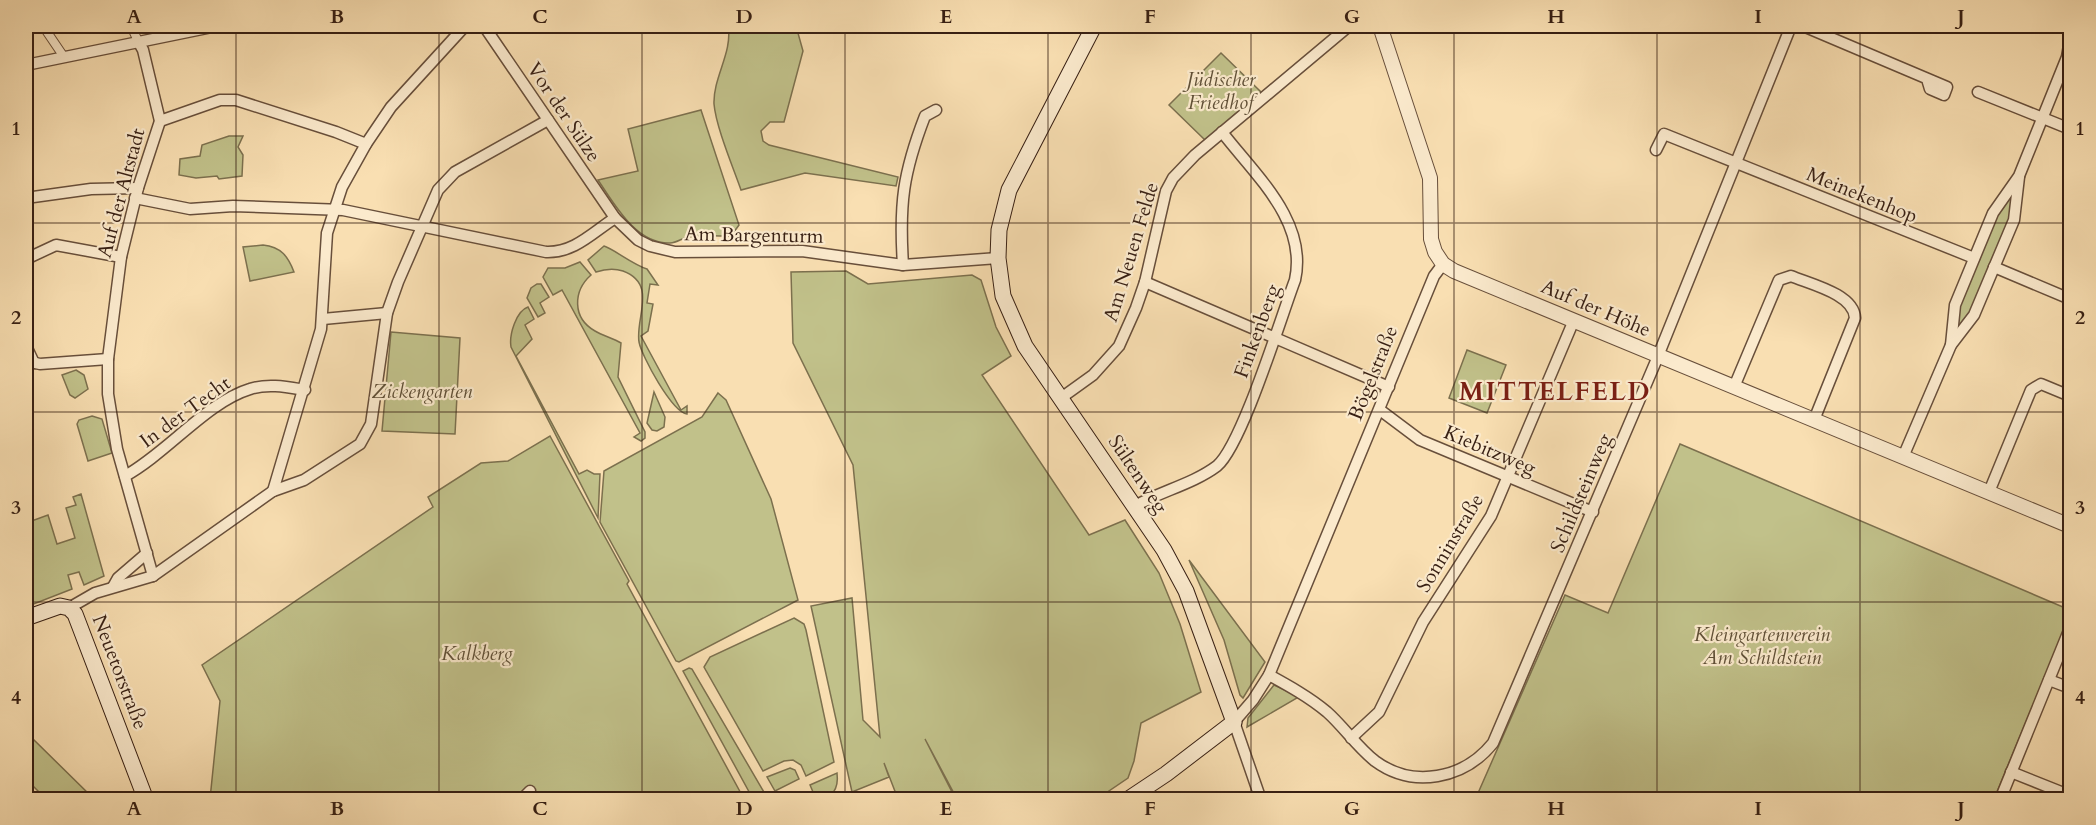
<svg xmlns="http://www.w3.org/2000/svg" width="2096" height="825" font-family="Cardo,serif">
<rect width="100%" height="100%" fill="#f9dfb2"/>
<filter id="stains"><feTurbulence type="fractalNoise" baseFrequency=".00333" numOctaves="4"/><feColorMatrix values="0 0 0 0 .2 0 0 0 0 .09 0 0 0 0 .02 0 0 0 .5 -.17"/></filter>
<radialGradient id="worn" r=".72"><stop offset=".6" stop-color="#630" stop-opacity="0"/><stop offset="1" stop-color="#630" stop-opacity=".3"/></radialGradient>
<g fill="#c1c18a" stroke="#7c704e" stroke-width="1.5">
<path d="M728,26H796L803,51L784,122H770L761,131L763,141L769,145L898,177L896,186L805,173L741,190C733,167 716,127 714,104C713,77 733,52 728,26Z"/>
<polygon points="1221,53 1261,92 1205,140 1169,105"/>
<path d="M701,110L739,225L731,236C717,236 702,235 688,237C682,238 677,243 670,243C636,244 615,205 598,180L638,171L628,129Z"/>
<polygon points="229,136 243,136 238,147 243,155 242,176 219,179 217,176 196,178 179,175 180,159 200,156 202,145"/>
<path d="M2015,185L2011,218L1971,314L1954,336C1960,283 1985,229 2015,185Z"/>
<path d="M263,245C281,247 288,256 294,272L250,281L243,247Z"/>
<path d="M604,246C612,248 632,264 647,269L658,285L650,284L647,303L653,304L648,331L641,336L681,410L687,406V414C672,412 642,357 639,342C635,318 658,284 623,271C614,268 605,269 596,272L588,260Z"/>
<path d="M580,262L591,275C573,291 572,318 595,331C603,336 613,338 621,343L618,377L645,432V438L641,441L634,437L640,433L562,290L553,295L543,277L548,268H565Z"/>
<polygon points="846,271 868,284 972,275 981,280 996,327 1011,356 982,375 1089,535 1125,520 1159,573 1180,624 1201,692 1141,723 1134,761 1128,778 1097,799 957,799 925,739 954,796 946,799 898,799 884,763 889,777 852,792 811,606 852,598 863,720 880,737 853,465 793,343 791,272"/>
<polygon points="537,284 541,284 549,297 540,303 545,313 538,317 527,298 531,288"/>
<path d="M528,307L534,319L525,325L532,339L516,356L579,474L587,470L594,474H600L598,518L511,347C509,335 516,311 528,307Z"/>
<polygon points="391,332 460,338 455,434 382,431"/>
<polygon points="1467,350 1506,365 1487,413 1449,398"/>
<polygon points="76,370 84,375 88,389 75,398 70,395 62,375"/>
<polygon points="654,392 665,417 664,427 657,431 652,430 647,423"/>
<polygon points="718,393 726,400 771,499 798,600 679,662 676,661 600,522 604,471 702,417"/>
<polygon points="92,416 102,419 112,453 88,461 77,424 79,420"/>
<polygon points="550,436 629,581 627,584 744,799 210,799 220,701 202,665 433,507 428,497 481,463 508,461"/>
<polygon points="1680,444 2070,610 2070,616 1994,799 1475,800 1565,595 1608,613"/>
<polygon points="81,494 104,576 84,585 79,572 68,575 72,589 26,607 26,523 48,515 57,544 75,538 66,508 76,505 73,497"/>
<polygon points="1189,560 1265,662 1243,698 1240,695 1224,640"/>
<polygon points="794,618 804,624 806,630 834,762 806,776 801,765 793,760 784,761 763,771 704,667 710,657"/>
<polygon points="689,668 692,669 768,799 753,799 683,671"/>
<polygon points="1274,685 1296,695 1297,698 1247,727 1248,718"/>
<polygon points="26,731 33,739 94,799 46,799 26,779"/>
<polygon points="790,768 795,770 799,779 775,791 767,777"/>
<path d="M837,773C839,789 832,800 816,799L810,785Z"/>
</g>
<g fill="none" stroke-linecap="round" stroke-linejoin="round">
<defs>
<g id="pedestrian">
<polyline points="43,26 64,57"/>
<polyline points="131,26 138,41"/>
</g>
<g id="minor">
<polyline points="470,26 477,26"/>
<polyline points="484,26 615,218 638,240 650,246 675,252 802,251 903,265 998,258"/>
<polyline points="1803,26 1947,87 1944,95 1930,89 1927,79"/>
<polyline points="138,41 143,50 160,121 138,188 121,257 108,359 108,394 117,449 153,576"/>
<polyline points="26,65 217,26"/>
<polyline points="1978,92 2070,129"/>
<polyline points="160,121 220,100 236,100 336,132 366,144"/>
<polyline points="1656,150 1664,134 1974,258"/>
<polyline points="26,198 91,189 138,188"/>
<path d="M135,198L190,209L233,206L343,210L546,252C574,253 592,233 615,218"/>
<polyline points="26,259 56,245 121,257"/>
<path d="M903,265C899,204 903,173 925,116L936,110"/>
<polyline points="1994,267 2070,299"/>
<polyline points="1145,282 1389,387"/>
<polyline points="323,319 387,313"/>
<polyline points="1951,345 1955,305 1993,213 2019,176 2067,57 2070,40"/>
<polyline points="26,346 34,363"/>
<polyline points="26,361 40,364 108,359"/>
<path d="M1734,387L1779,280L1791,276C1810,284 1854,294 1855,318L1814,420"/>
<polyline points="1061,398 1093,375 1119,346 1136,308 1145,282 1166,191 1173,178 1195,155 1349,26"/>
<polyline points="1380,410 1420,440 1593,512"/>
<polyline points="1903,457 1951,345 1974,315 2014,220 2019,177"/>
<path d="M125,476C167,453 207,402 250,389C268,383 287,387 305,390"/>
<polyline points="273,491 321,329 327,233 342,187 366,144 391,107 465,26"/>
<polyline points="1989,492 2031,390 2041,384 2070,396"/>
<path d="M1135,506C1161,491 1193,484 1217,466C1242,445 1281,317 1295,280C1308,221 1255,175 1222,132"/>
<polyline points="113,587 118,578 147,553"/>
<polyline points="69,608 95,593 153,576 273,491 304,480 360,444 371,424 387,313 398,282 438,190 455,172 548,120"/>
<path d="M1269,675C1289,686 1309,697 1327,712C1344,727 1357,747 1375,761C1413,789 1464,779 1493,743L1656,361L1791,26"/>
<polyline points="2049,680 2070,688"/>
<polyline points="1351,738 1379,712 1423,622 1491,516 1574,320"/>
<polyline points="2011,772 2066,794 2070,800"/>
<polyline points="521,800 530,791"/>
<polyline points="1261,800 1234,722 1253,700 1269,675 1434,276 1443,264"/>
<polyline points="2000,800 2070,628"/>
</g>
<polyline id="tertiary" points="1380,26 1430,178 1431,239 1435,252 1443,264 1454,271 2070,526"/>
<g id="secondary">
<polyline points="1094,26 1009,190 999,230 998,258 1003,296 1025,346 1164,550 1186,591 1234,722 1166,774 1127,800"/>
<polyline points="26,618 60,606 69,608 75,614 146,800"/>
</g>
</defs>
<use href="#pedestrian" stroke="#684f3b" stroke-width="10"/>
<use href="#minor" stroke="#684f3b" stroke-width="13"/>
<use href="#tertiary" stroke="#684f3b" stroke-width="16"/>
<use href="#secondary" stroke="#371f13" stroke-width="17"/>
<use href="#pedestrian" stroke="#fbeacd" stroke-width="8"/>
<use href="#minor" stroke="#fbeacd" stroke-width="10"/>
<use href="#tertiary" stroke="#fbeacd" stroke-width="14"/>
<use href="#secondary" stroke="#fbeacd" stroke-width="15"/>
</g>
<path fill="none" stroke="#371f13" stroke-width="1.5" stroke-opacity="0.55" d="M236,26V800M439,26V800M642,26V800M845,26V800M1048,26V800M1251,26V800M1454,26V800M1657,26V800M1860,26V800M26,223H2070M26,412H2070M26,602H2070"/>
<g text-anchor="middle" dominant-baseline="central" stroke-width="4.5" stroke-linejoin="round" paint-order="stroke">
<g font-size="20" font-style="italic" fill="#605037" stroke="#fbeacd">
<text x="1221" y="79">Jüdischer<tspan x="1221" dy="23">Friedhof</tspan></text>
<text x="422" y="391">Zickengarten</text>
<text x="1762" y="634">Kleingartenverein<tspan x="1762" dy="23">Am Schildstein</tspan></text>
<text x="477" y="653">Kalkberg</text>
</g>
<g font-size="20" fill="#371f13" stroke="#fbeacd">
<text transform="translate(564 112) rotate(56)">Vor der Sülze</text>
<text transform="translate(121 193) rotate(-75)">Auf der Altstadt</text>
<text transform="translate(1862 195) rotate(22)">Meinekenhop</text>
<text transform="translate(754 235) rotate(1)">Am Bargenturm</text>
<text transform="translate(1131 252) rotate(-73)">Am Neuen Felde</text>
<text transform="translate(1596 308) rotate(23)">Auf der Höhe</text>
<text transform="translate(1257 331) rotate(-70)">Finkenberg</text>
<text transform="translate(1373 373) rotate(-68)">Bögelstraße</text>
<text transform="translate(185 412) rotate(-36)">In der Techt</text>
<text transform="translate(1490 450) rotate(23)">Kiebitzweg</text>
<text transform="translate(1138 474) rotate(56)">Sültenweg</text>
<text transform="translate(1581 493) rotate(-67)">Schildsteinweg</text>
<text transform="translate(1450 543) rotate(-59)">Sonninstraße</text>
<text transform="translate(120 672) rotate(69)">Neuetorstraße</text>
</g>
<g font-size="26" font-weight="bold" letter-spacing="1.5" fill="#7a1f14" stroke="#fbeacd">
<text x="1555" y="391">MITTELFELD</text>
</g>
</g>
<rect width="2096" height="825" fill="none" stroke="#f9dfb2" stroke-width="66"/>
<rect x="33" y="33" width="2030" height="759" fill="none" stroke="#371f13" stroke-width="2"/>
<g font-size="20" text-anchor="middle" font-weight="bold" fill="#371f13">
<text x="134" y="23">A</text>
<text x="337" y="23">B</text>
<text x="540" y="23">C</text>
<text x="744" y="23">D</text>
<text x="946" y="23">E</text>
<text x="1150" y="23">F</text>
<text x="1352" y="23">G</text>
<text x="1556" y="23">H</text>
<text x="1758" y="23">I</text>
<text x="1961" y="23">J</text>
<text x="16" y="135">1</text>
<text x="2080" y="135">1</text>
<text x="16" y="324">2</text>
<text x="2080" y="324">2</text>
<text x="16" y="514">3</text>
<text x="2080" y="514">3</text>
<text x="16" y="704">4</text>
<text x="2080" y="704">4</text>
<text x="134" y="815">A</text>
<text x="337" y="815">B</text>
<text x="540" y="815">C</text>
<text x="744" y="815">D</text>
<text x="946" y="815">E</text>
<text x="1150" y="815">F</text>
<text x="1352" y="815">G</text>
<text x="1556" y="815">H</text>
<text x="1758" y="815">I</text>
<text x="1961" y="815">J</text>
</g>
<rect width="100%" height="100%" filter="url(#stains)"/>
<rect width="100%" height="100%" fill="url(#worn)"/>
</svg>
